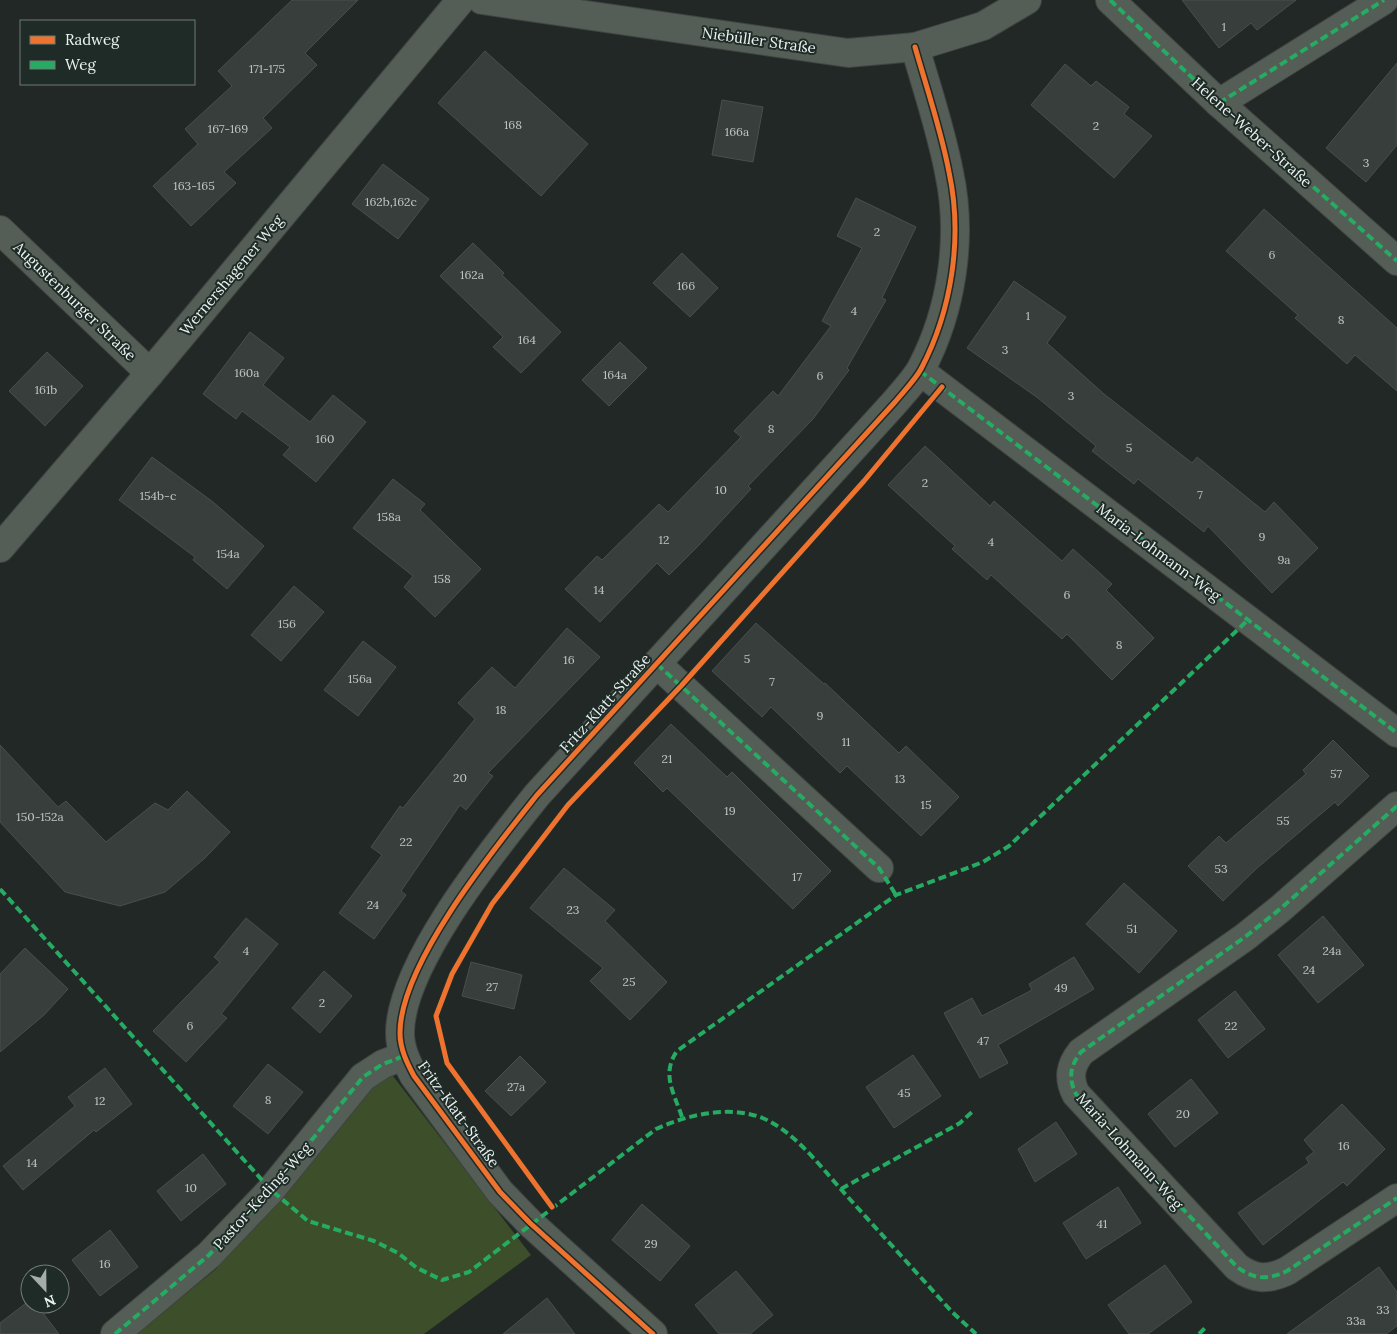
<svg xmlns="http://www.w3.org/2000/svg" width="1397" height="1334" font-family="Lora,serif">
<rect width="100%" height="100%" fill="#222826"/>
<polygon fill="#3d4e2a" points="382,1076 393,1076 531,1255 424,1334 136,1334 215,1270"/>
<g fill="#383e3c" stroke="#494f4e">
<polygon points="292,0 358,0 305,53 317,65 263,118 272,128 224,172 236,183 191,226 153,186 198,144 185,129 232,86 218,71"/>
<polygon points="1182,0 1296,0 1257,30 1251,23 1219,48"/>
<polygon points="485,51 588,144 541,196 438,103"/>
<polygon points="1397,63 1397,145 1366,182 1326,148"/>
<polygon points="1065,64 1091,86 1096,81 1129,107 1124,114 1152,136 1114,178 1031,105"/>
<polygon points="722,100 763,107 753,162 712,155"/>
<polygon points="383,164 429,199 398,239 352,204"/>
<polygon points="856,198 916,227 882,298 886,300 847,368 849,370 813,419 748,486 751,489 700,544 669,575 657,563 600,622 565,589 597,556 602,560 659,504 668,512 741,437 734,431 773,391 778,396 831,326 822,321 862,248 837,236"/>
<polygon points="1264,209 1397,328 1397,391 1355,355 1347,364 1295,318 1298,315 1226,251"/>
<polygon points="473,243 504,273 502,275 561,332 521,373 493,347 503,337 440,276"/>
<polygon points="682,253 718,288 690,317 653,283"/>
<polygon points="1014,281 1066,317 1047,343 1104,394 1192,463 1197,457 1265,512 1274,502 1318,548 1272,593 1208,526 1204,532 1138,479 1134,484 1092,451 1096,446 1038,398 967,348"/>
<polygon points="250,332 284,358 263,385 310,422 333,395 366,422 316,482 283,455 290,447 242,411 236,419 203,394"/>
<polygon points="620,342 647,368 609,406 582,380"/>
<polygon points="47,352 83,386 45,426 9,391"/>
<polygon points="925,446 990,506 994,501 1062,561 1073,549 1112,584 1106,590 1154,638 1112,680 1067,634 1062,639 991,575 987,580 952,549 955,546 888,485"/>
<polygon points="152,457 213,502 264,546 227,589 193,560 195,557 119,500"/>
<polygon points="393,479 425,504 420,510 481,569 435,617 404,587 413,576 353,528"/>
<polygon points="294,586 324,612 281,661 251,635"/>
<polygon points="756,623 824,684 825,683 899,753 906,746 959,797 921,836 847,766 840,773 771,707 762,717 712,671"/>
<polygon points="567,628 600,657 488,773 493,776 466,810 460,805 401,891 406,895 374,939 339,913 382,855 371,847 400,806 403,808 475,719 458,703 492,667 515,688"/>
<polygon points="363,641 396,667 358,716 324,690"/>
<polygon points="671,724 727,777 732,772 831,871 793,909 667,788 663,792 634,763"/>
<polygon points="1333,740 1369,776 1338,806 1335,802 1256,869 1223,901 1188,866 1219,836 1226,843 1306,774 1303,770"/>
<polygon points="0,745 58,807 66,801 106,842 155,803 168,810 187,791 230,832 205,858 165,892 120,906 65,892 0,822"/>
<polygon points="564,868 615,910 605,921 667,982 630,1020 590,981 603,968 530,908"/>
<polygon points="1124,883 1177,931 1139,973 1086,924"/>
<polygon points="1323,916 1364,965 1318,1003 1278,955"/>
<polygon points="246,918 278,944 221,1014 227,1018 186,1062 153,1031 220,962 214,957"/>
<polygon points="25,948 68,989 44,1015 0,1052 0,974"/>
<polygon points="1074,957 1094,989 998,1045 1008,1063 980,1078 944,1013 972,998 982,1016 1032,990 1029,984"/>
<polygon points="471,962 522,975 514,1009 462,996"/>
<polygon points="324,971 352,996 320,1033 292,1008"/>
<polygon points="1235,991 1265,1029 1228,1058 1198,1020"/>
<polygon points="913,1055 941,1096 894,1128 866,1087"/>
<polygon points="520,1056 546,1082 511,1116 485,1091"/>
<polygon points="268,1064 303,1092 268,1134 233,1106"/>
<polygon points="105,1068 132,1104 96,1132 94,1130 23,1190 3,1166 75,1106 68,1097"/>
<polygon points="1191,1079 1218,1113 1175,1147 1148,1114"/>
<polygon points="1342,1104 1385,1149 1347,1186 1343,1182 1263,1245 1238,1213 1309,1163 1306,1158 1314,1152 1304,1140"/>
<polygon points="1056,1122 1077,1154 1035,1182 1018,1149"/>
<polygon points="203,1154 226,1184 181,1221 157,1191"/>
<polygon points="1118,1187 1141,1223 1086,1259 1063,1223"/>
<polygon points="642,1204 690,1246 660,1281 612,1240"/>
<polygon points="110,1230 138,1267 100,1296 72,1260"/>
<polygon points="1165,1265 1192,1302 1148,1334 1129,1334 1108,1305"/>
<polygon points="1379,1267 1397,1292 1397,1326 1386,1334 1287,1334"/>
<polygon points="736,1271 773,1315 750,1334 719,1334 695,1305"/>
<polygon points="547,1298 575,1334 503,1334"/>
<polygon points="30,1300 30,1304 36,1304 59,1334 0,1334 0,1323"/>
</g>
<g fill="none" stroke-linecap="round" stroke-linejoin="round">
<defs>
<g id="minor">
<polyline points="482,0 848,53 915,47 983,26 1027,0"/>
<polyline points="1110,0 1219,103 1397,261"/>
<polyline points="1219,103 1384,0"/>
<polyline points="0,230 150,373"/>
<polyline points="920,371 1397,733"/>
<polyline points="0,548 150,373 461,0"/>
<polyline points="657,664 879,868"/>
<path d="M1397,806L1280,909L1245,937L1081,1052C1070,1066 1068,1078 1076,1094L1237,1267C1255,1280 1268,1280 1287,1271L1397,1198"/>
<polyline points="115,1334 209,1255 271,1190 363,1077 383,1064 404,1056"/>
<path d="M653,1334L530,1223L500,1192L414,1076C407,1063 400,1049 400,1033C400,964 494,849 537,795L895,402C904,391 915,380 921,369C952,310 963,237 949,172C941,130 927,89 915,47"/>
</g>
</defs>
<use href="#minor" stroke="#3f4442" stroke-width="30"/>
<use href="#minor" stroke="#545d56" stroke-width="28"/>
<g stroke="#26ab63" stroke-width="4" stroke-dasharray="8 4" stroke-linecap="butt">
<polyline points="1110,0 1219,103 1397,261"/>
<polyline points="1219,103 1384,0"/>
<polyline points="920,371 1397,733"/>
<polyline points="657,664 879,868 896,895"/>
<path d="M1397,806L1280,909L1245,937L1081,1052C1070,1066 1068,1078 1076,1094L1237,1267C1255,1280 1268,1280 1287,1271L1397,1198"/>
<path d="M0,889L271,1190L308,1221L374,1241L398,1253L417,1268L442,1280L469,1272L656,1129C689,1114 733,1104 767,1120C799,1136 823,1170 847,1196C882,1235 917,1273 952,1312L976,1334"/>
<path d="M682,1117C674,1093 661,1074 677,1051L896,895L983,862L1009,846L1248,620"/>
<polyline points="841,1189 960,1123 973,1111"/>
<polyline points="115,1334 209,1255 271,1190 363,1077 383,1064 404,1056"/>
<polyline points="1199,1334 1206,1327"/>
</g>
<defs>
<g id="cycleway">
<polyline points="552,1207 447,1063 436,1016 452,974 492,904 568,805 681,686 864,481 942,387"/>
<path d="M653,1334L530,1223L500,1192L414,1076C407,1063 400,1049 400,1033C400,964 494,849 537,795L895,402C904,391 915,380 921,369C952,310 963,237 949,172C941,130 927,89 915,47"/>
</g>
</defs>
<use href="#cycleway" stroke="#1f2b27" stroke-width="8"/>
<use href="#cycleway" stroke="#ef722f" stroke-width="5"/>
</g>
<g text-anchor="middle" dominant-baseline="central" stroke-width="4" stroke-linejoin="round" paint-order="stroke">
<g font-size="12" fill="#bec6c3">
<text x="1224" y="26">1</text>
<text x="267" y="68">171-175</text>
<text x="513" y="124">168</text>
<text x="1096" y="125">2</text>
<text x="228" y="128">167-169</text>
<text x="737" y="131">166a</text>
<text x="1366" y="162">3</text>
<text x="194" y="185">163-165</text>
<text x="391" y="201">162b,162c</text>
<text x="877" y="231">2</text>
<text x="1272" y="254">6</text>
<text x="472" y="274">162a</text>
<text x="686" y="285">166</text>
<text x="854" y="310">4</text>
<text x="1028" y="315">1</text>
<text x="1341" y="319">8</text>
<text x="527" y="339">164</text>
<text x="1005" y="349">3</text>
<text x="247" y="372">160a</text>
<text x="615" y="374">164a</text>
<text x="820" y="375">6</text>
<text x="46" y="389">161b</text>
<text x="1071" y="395">3</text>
<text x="771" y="428">8</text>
<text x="325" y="438">160</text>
<text x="1129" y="447">5</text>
<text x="925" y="482">2</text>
<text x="721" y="489">10</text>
<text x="1200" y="494">7</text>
<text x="158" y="495">154b-c</text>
<text x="389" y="516">158a</text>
<text x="1262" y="536">9</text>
<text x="664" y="539">12</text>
<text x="991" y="541">4</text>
<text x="228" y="553">154a</text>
<text x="1284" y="559">9a</text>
<text x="442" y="578">158</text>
<text x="599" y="589">14</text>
<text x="1067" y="594">6</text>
<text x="287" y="623">156</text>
<text x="1119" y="644">8</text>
<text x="747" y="658">5</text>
<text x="569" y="659">16</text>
<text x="360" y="678">156a</text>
<text x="772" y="681">7</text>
<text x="501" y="709">18</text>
<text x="820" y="715">9</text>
<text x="846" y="741">11</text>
<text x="667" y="758">21</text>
<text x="1336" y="773">57</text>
<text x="460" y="777">20</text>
<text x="900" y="778">13</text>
<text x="926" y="804">15</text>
<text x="730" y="810">19</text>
<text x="40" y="816">150-152a</text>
<text x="1283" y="820">55</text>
<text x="406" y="841">22</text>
<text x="1221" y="868">53</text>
<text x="797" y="876">17</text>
<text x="373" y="904">24</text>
<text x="573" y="909">23</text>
<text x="1132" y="928">51</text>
<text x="246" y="950">4</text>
<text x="1332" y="950">24a</text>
<text x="1309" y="969">24</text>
<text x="629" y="981">25</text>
<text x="492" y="986">27</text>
<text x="1061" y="987">49</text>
<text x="322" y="1002">2</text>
<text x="190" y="1025">6</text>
<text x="1231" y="1025">22</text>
<text x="983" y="1040">47</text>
<text x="516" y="1086">27a</text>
<text x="904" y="1092">45</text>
<text x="268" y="1099">8</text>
<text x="100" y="1100">12</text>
<text x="1183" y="1113">20</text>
<text x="1344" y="1145">16</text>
<text x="32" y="1162">14</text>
<text x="191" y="1187">10</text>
<text x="1102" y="1223">41</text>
<text x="651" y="1243">29</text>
<text x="105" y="1263">16</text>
<text x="1383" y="1309">33</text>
<text x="1356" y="1320">33a</text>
</g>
<g font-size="15" fill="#ebf3f0" stroke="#1f2b27">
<text transform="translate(759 40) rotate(8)">Niebüller Straße</text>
<text transform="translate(1252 132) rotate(42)">Helene-Weber-Straße</text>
<text transform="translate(231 275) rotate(-50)">Wernershagener Weg</text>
<text transform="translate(75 301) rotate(44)">Augustenburger Straße</text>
<text transform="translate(1159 552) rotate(37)">Maria-Lohmann-Weg</text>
<text transform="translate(605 703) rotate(-48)">Fritz-Klatt-Straße</text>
<text transform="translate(459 1114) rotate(54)">Fritz-Klatt-Straße</text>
<text transform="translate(1130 1151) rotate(48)">Maria-Lohmann-Weg</text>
<text transform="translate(262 1196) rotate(-48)">Pastor-Keding-Weg</text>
</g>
</g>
<rect x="20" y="20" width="175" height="65" fill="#1f2b27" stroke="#717b77"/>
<rect x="30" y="36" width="25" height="8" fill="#ef722f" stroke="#717b77"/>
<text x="65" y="45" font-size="15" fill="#ebf3f0">Radweg</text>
<rect x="30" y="61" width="25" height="8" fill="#26ab63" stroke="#717b77"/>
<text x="65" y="70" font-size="15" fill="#ebf3f0">Weg</text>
<g transform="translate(45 1289) rotate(158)"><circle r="24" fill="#1f2b27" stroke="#717b77"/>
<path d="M0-4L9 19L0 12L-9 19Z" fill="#a5aca9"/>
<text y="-8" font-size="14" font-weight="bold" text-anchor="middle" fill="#ebf3f0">N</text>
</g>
</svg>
